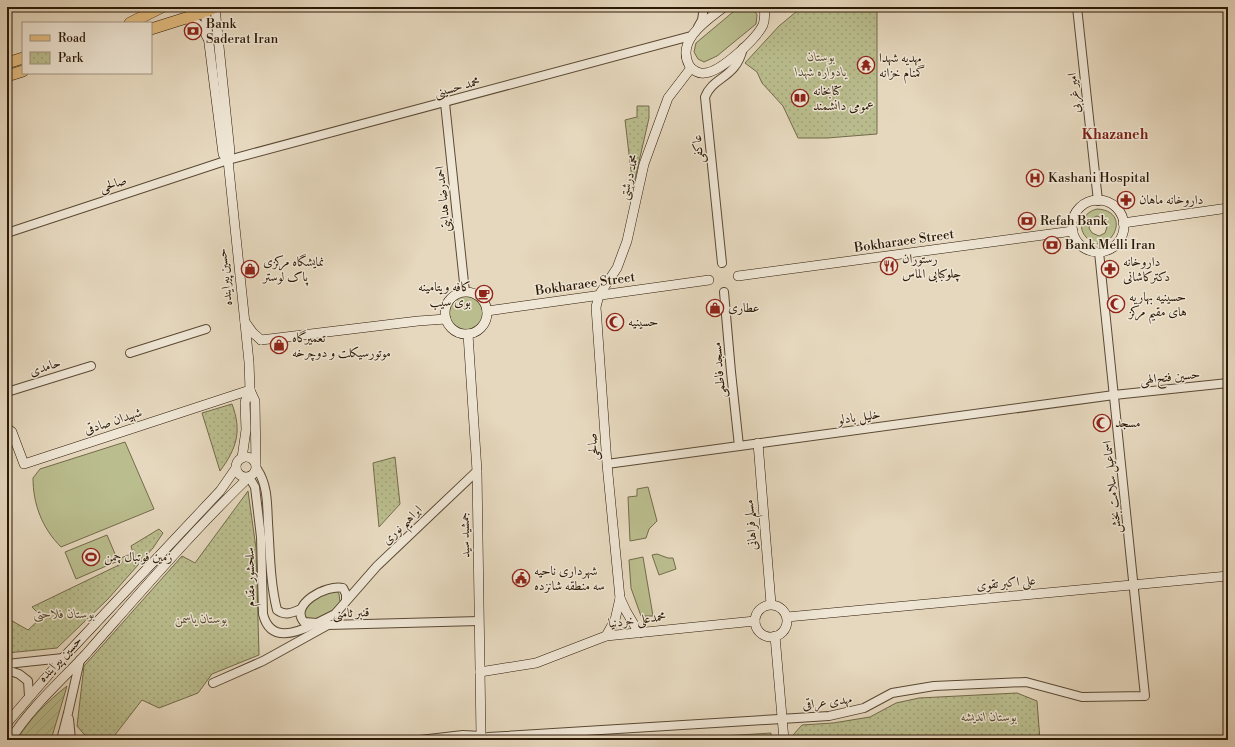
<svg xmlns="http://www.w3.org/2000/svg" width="1235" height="747" font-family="'Libre Bodoni',Amiri,serif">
<defs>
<pattern id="park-dots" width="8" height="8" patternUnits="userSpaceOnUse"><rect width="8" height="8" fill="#babd8e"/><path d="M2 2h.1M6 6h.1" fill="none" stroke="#a0a279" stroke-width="1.8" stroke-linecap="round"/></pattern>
<pattern id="garden-furrows" width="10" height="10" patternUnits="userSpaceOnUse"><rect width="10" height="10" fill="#babd8e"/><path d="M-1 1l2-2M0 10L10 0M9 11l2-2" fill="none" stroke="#a0a279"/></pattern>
</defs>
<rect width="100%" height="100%" fill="#e6d8be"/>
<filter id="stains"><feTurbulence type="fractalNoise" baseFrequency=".005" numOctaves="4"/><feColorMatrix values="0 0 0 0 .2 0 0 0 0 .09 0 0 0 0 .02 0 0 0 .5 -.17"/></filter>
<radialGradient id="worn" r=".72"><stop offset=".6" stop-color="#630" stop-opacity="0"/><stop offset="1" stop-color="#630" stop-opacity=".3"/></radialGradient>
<g fill="#babd8e" stroke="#736b4a" fill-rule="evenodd">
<polygon points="739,7 753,7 757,15 756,24 717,56 704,62 698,59 694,52 696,43"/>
<path d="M1097,209C1136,211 1107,262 1086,237C1076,226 1084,212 1097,209ZM1097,216L1105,219L1108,224L1105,233L1099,236L1092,233L1089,228L1091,219Z"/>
<circle cx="466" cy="314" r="18"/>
<path d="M125,442L154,509L61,547C42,528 33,504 33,478L40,469Z"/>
<polygon points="648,487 657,521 649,529 646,538 630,541 628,497 637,496 637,489"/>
<polygon points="107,535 118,561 76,579 65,552"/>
<polygon points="657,554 668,558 673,558 676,569 659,575 652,555"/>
<polygon points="643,557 653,616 641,616 631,588 629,560"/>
<path d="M337,591L339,594L340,602C332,614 318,626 304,616C306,598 322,594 337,591Z"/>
</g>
<g fill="url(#park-dots)" stroke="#736b4a">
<polygon points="802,7 877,7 877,134 827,138 798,138 783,106 762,83 757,72 745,63 779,26"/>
<polygon points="637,106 649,106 649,118 633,188 625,120 637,117"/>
<path d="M232,404C242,431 237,448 220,471L202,413Z"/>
<polygon points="395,457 400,504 379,527 373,463"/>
<polygon points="248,491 256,548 259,655 212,674 198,693 159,708 142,700 111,740 89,740 77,726 84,666 182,556 195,563"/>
<polygon points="159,529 163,533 153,548 108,599 57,648 7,653 7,618 28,630 42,617 32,607 121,564 121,558 133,553 131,546"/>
<polygon points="1017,693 1037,701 1040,740 794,740 793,735 802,725 833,723 870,717 896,703 919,698"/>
<polygon points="771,733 771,740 659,740"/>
</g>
<path fill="url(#garden-furrows)" stroke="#736b4a" d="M67,686L51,740H17C30,718 47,702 67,686Z"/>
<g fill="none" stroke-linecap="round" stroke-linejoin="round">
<defs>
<g id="tertiary">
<polyline points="1077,7 1098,201"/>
<polyline points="698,27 702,20 704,7"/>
<polyline points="445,103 465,292"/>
<polyline points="7,233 228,160 691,36"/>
<path d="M722,263L705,97C713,76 736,79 743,48"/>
<polyline points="724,292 731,372 739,446"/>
<polyline points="130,353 206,329"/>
<polyline points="7,392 91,366"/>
<polyline points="607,464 1114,395 1228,383"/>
<path d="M257,469C268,485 267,505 268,523C270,552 270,582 277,610C285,616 292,613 301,609"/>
<path d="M249,477L255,487L261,537L263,614C270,643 296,633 315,624"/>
<path d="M346,600V594L343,588C326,584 289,605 304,622L317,623L335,614L377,566L477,471"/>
<polyline points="7,664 63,658"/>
<polyline points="7,670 19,674 28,681 29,696"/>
<polyline points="213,683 263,661 328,625 479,621"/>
<polyline points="69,719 71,740"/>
<polyline points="488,737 829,716 864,708 892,693 934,686 1026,682 1082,697 1145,696 1099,252"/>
<polyline points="61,740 68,713 80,660"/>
<polyline points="420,740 463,735 481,736"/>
</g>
<g id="secondary">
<path d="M724,7C707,20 676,40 689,65C692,70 699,74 704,73C720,73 756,39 763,25C765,19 765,13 764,7"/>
<polyline points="215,8 230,152 228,160 249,362 250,390 255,401 256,464"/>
<polyline points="205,12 223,154 228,160"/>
<path d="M185,18C196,22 202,25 207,37"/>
<circle cx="1098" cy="226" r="26"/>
<polyline points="1123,223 1228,208"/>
<polyline points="738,276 1073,231"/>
<circle cx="466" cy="313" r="21"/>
<polyline points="487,311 709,280"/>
<polyline points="245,322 253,333 261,340"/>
<polyline points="468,334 477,471 481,736"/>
<polyline points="261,340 418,321 446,319"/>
<polyline points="7,428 12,432 24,464 250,390"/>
<polyline points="758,443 771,604"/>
<circle cx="246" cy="467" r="10"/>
<polyline points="242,458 246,430 245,402 250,390"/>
<circle cx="771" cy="621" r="16"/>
<polyline points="787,617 1228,576"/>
<polyline points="639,633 626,611 620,598 607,464 596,307 599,295 617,268 627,241 644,164 668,98 691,68"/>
<polyline points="606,636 615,620 620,598"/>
<polyline points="775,636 784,740"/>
<polyline points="480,672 536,663 606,636 755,621"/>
<polyline points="7,723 63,658 220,491 236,468"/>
<path d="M10,740C31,707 60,682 86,654C139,594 191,533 249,477"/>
</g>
<g id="primary">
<polyline points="130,23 162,7"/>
<polyline points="151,29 205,12 215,7"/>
<polyline points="7,63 23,58"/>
<polyline points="7,76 23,71"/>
</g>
</defs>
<use href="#tertiary" stroke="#5a4934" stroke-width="10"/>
<use href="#secondary" stroke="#2c1906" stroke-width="10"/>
<use href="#primary" stroke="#2c1906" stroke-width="12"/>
<use href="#tertiary" stroke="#efe6d5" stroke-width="8"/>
<use href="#secondary" stroke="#efe6d5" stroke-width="9"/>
<use href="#primary" stroke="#e3bc7f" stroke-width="11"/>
</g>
<defs>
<symbol id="bank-ring" viewBox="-11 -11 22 22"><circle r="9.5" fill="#efe6d5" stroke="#8f2418" stroke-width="1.5"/><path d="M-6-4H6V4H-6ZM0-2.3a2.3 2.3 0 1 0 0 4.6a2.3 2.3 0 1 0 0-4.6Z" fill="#8f2418"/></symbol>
<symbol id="temple-ring" viewBox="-11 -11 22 22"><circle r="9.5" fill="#efe6d5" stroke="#8f2418" stroke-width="1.5"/><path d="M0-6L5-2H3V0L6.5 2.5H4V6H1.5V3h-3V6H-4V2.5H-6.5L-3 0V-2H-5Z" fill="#8f2418"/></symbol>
<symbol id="library-ring" viewBox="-11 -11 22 22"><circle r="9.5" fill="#efe6d5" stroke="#8f2418" stroke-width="1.5"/><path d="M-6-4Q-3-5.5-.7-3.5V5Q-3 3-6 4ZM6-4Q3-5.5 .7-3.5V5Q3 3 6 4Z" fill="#8f2418"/></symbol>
<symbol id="hospital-ring" viewBox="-11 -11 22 22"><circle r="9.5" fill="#efe6d5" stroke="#8f2418" stroke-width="1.5"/><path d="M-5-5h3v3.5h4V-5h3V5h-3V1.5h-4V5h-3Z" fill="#8f2418"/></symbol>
<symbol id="pharmacy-ring" viewBox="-11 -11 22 22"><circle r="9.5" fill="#efe6d5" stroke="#8f2418" stroke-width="1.5"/><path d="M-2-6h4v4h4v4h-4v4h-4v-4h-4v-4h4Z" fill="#8f2418"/></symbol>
<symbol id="restaurant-ring" viewBox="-11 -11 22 22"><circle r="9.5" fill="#efe6d5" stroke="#8f2418" stroke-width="1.5"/><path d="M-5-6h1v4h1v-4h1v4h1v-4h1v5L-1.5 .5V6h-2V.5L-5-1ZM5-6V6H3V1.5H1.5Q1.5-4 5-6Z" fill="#8f2418"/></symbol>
<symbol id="shop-ring" viewBox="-11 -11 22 22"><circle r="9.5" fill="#efe6d5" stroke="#8f2418" stroke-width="1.5"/><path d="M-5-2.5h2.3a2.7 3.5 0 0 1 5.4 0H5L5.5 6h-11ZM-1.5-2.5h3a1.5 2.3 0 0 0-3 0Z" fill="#8f2418"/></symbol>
<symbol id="cafe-ring" viewBox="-11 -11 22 22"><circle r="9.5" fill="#efe6d5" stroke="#8f2418" stroke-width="1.5"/><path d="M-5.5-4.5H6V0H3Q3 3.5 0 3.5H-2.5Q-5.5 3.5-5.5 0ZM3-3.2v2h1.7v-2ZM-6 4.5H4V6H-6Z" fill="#8f2418"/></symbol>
<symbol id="mosque-ring" viewBox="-11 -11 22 22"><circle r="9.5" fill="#efe6d5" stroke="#8f2418" stroke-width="1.5"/><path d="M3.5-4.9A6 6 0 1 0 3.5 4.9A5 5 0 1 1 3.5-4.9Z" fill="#8f2418"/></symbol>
<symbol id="stadium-ring" viewBox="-11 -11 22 22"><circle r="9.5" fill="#efe6d5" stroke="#8f2418" stroke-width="1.5"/><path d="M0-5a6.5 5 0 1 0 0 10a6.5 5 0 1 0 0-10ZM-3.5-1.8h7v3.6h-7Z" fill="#8f2418"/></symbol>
<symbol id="civic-ring" viewBox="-11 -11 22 22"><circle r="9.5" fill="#efe6d5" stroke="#8f2418" stroke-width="1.5"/><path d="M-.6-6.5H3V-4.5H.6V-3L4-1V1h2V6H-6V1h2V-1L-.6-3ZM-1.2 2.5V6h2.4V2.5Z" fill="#8f2418"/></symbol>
</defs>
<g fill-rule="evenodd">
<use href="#bank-ring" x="183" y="21" width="20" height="20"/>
<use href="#temple-ring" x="856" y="55" width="20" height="20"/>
<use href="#library-ring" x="790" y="88" width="20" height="20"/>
<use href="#hospital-ring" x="1025" y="168" width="20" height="20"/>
<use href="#pharmacy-ring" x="1116" y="190" width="20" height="20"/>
<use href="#bank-ring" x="1017" y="211" width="20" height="20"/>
<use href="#bank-ring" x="1042" y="235" width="20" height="20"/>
<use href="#restaurant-ring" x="879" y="256" width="20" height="20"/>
<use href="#shop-ring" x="240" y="259" width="20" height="20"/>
<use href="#pharmacy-ring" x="1100" y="259" width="20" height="20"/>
<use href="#cafe-ring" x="474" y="284" width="20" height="20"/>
<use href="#mosque-ring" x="1106" y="294" width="20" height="20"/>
<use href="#shop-ring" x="705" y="298" width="20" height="20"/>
<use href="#mosque-ring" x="605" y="312" width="20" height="20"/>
<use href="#shop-ring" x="269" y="335" width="20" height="20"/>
<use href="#mosque-ring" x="1092" y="413" width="20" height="20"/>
<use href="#stadium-ring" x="81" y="547" width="20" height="20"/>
<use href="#civic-ring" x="511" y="568" width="20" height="20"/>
</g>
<g text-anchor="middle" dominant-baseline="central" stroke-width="3" stroke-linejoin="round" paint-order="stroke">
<g font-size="13" fill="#2c1906" stroke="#efe6d5" text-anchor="start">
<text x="206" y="24">Bank<tspan x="206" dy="15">Saderat Iran</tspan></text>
<text x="879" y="58">مهدیه شهدا<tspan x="879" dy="15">گمنام خزانه</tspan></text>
<text x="813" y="91">کتابخانه<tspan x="813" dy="15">عمومی دانشمند</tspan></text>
<text x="1048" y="178">Kashani Hospital</text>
<text x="1139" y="200">داروخانه ماهان</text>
<text x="1040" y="221">Refah Bank</text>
<text x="1065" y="245">Bank Melli Iran</text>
<text x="902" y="259">رستوران<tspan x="902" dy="15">چلوکبابی الماس</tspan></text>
<text x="263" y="262">نمایشگاه مرکزی<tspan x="263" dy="15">پاک لوستر</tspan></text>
<text x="1123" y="262">داروخانه<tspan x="1123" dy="15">دکترکاشانی</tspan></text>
<text x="471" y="287" text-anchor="end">کافه ویتامینه<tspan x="471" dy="15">بوی سیب</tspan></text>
<text x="1129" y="297">حسینیه بهاریه<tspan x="1129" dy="15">های مقیم مرکز</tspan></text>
<text x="728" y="308">عطاری</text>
<text x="628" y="322">حسینیه</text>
<text x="292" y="338">تعمیرگاه<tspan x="292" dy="15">موتورسیکلت و دوچرخه</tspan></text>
<text x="1115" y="423">مسجد</text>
<text x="104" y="557">زمین فوتبال چمن</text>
<text x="534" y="571">شهرداری ناحیه<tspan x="534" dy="15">سه منطقه شانزده</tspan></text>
</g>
<g font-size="13" font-style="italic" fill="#574a2f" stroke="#efe6d5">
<text x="821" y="57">بوستان<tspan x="821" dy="15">یادواره شهدا</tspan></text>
<text x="64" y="614">بوستان فلاحتی</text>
<text x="201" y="619">بوستان یاسمن</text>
<text x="989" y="717">بوستان اندیشه</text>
</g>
<g font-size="13" fill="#2c1906" stroke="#efe6d5">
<text transform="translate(457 87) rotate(-15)">محمد حسینی</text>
<text transform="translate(1074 93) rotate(-96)">امیر غربی</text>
<text transform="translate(698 149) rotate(-95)">عاکفی</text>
<text transform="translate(629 177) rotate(-76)">محمد درشتی</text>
<text transform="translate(113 184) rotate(-18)">صالحی</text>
<text transform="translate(443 199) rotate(-96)">احمدرضا هدایتی</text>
<text transform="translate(904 241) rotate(-8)">Bokharaee Street</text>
<text transform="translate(225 277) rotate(-96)">حسین پیراینده</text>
<text transform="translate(585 284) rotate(-8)">Bokharaee Street</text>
<text transform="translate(45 367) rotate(-18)">حامدی</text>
<text transform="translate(719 370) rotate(-95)">مسجد فاطمی</text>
<text transform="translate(1170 377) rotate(-6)">حسین فتح‌الهی</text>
<text transform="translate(859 417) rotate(-8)">خلیل بادلو</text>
<text transform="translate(113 421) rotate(-18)">شهیدان صادقی</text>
<text transform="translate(593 447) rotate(-94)">صالحی</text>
<text transform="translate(1112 487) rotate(-96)">اسماعیل سلامت بخش</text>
<text transform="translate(402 525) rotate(-44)">ابراهیم نوری</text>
<text transform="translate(751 525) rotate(-95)">مسلم فراهانی</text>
<text transform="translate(465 535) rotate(-91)">جمشید سید</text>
<text transform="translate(250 577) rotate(-91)">سلحشور مقدم</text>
<text transform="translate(1006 583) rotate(-5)">علی اکبر تقوی</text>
<text transform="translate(351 613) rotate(-3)">قنبر ثامنی</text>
<text transform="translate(637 620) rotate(-7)">محمدعلی خردنیا</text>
<text transform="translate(60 659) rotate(-47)">حسین پیراینده</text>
<text transform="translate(827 702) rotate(-7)">مهدی عراقی</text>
</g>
<g font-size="14" font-weight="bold" fill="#7a1f14" stroke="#efe6d5">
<text x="1115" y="135">Khazaneh</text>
</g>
</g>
<rect width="1235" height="747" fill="none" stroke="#e6d8be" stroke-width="24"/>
<rect x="8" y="8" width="1219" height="731" fill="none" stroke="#2c1906" stroke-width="2"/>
<rect x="12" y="12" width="1211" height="723" fill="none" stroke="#2c1906"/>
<rect x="22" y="22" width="130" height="52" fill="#efe6d5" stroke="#a19482"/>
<rect x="30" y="35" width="20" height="6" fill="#e3bc7f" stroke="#a19482"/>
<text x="58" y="42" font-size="12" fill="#2c1906">Road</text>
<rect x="30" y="52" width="20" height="12" fill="url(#park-dots)" stroke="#a19482"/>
<text x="58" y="62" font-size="12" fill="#2c1906">Park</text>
<rect width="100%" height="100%" filter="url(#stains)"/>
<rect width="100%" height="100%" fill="url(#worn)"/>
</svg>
